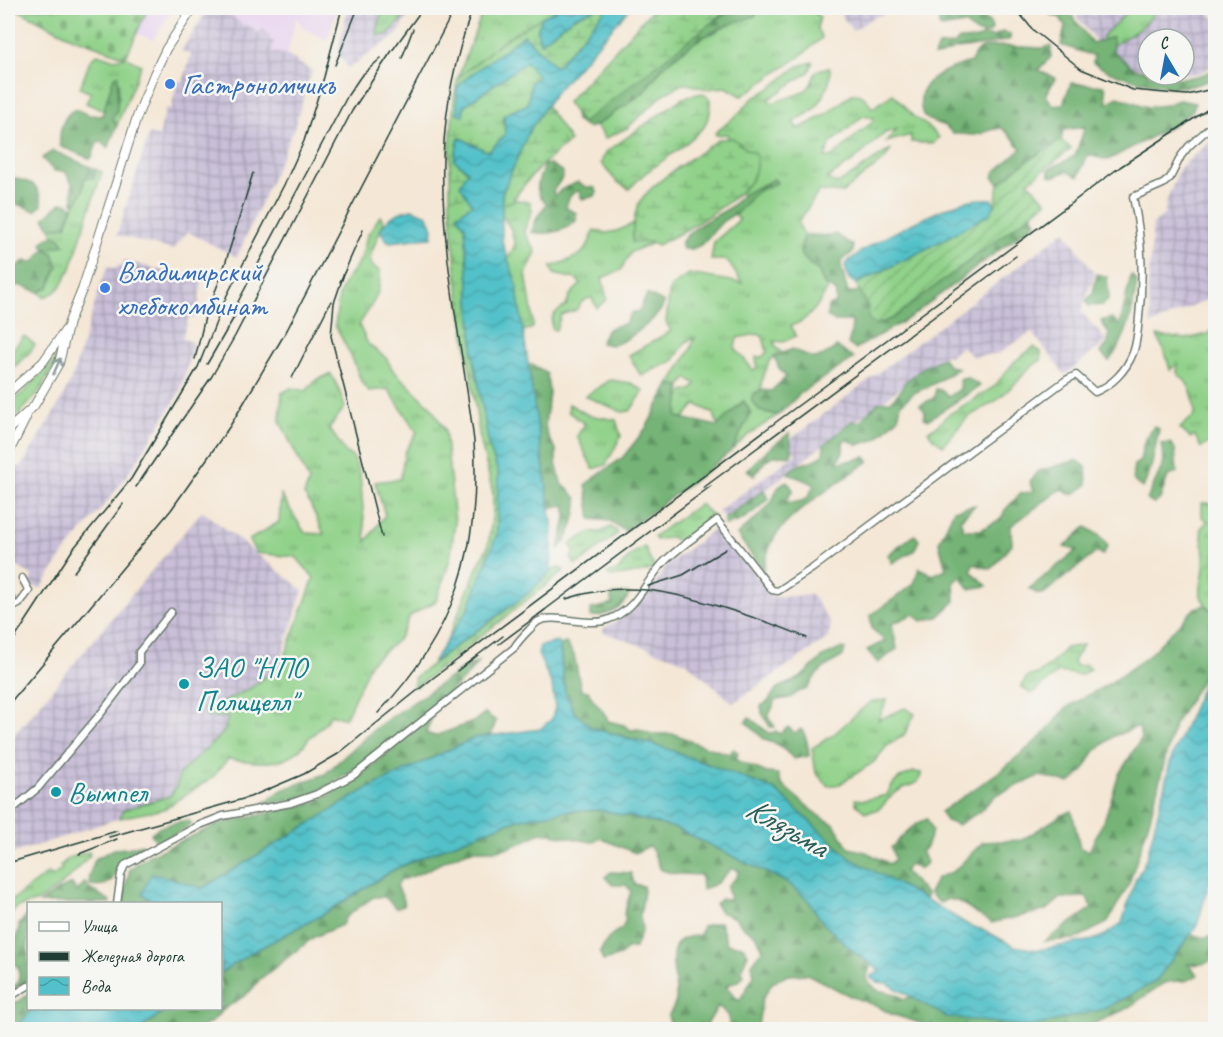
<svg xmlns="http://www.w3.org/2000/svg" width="1223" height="1037" font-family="Caveat,sans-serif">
<defs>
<pattern id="industrial-grid" width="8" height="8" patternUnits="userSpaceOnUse" patternTransform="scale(1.5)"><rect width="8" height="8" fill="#c9bfd8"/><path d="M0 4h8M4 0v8" fill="none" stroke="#a39cb0"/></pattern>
<pattern id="grass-tufts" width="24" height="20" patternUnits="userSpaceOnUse" patternTransform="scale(1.5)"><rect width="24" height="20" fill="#91d28a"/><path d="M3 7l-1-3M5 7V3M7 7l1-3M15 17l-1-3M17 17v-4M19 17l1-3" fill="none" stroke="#76ac72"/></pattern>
<pattern id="forest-firs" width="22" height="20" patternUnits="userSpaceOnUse" patternTransform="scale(1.5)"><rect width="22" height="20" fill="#74b476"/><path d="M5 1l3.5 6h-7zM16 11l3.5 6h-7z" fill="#5f9462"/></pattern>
<pattern id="wetland-marsh" width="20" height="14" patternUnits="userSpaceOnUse" patternTransform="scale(1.5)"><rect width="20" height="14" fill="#91d28a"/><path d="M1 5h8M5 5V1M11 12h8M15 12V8" fill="none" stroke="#76ac72"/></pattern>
<pattern id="cemetery-stones" width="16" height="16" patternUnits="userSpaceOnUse" patternTransform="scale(1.5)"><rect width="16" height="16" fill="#91d28a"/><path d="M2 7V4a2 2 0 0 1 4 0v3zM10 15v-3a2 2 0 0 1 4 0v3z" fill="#76ac72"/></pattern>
<pattern id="garden-furrows" width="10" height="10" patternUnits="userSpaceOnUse" patternTransform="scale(1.5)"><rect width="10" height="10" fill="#91d28a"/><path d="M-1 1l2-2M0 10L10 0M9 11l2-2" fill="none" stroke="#76ac72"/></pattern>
<pattern id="water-waves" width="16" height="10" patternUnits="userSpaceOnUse" patternTransform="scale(1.5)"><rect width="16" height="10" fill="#53c1c9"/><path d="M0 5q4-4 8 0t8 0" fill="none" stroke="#449ea4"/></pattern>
</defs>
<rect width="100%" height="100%" fill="#f6f6f2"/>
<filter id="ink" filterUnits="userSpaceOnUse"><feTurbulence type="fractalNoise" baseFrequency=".0167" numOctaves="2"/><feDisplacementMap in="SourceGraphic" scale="12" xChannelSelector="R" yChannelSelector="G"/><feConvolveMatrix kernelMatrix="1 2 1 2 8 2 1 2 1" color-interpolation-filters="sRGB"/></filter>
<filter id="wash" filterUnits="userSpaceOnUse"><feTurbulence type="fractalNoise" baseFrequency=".008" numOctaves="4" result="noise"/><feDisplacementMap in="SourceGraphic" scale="24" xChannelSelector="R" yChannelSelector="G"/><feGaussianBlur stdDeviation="1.35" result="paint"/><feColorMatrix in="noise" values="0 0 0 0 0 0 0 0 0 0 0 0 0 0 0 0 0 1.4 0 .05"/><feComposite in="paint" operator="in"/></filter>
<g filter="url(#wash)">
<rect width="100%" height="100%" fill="#f4e7d5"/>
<g fill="#e8d2ef">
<polygon points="148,8 174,8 153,40 136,33"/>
<polygon points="222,8 338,8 327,40 303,28 296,18 287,55 271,52 269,40 263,29 258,33 244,27"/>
</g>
<g fill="url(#industrial-grid)">
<polygon points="209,8 222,8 244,26 248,25 258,33 263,29 270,36 269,40 274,41 272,52 287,55 312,71 294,128 237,257 188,232 173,250 117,235 149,134 159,136 166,108 171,109 178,81 183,82 191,54 181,51"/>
<polygon points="348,8 413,8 397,35 348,68 338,52"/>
<polygon points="836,8 899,8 872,18 853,31"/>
<polygon points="1078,8 1205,8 1215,20 1215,65 1199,73 1184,74 1184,39 1148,39 1148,70 1123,66 1108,56 1096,41 1073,12"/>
<polygon points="1215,137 1215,296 1151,325 1148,290 1153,224 1165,214 1166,202 1180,168"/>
<polygon points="1065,231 1095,274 1081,311 1107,341 1065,375 1032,332 999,353 973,357 962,346 949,357 946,354 818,449 726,521 718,511 796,454 787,442"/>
<polygon points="124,260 202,282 196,318 189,317 182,338 193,343 190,356 179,394 133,467 110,498 66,551 41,588 30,586 32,575 16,566 13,549 8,543 8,475 10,465 21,467 62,399 73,375 102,280 108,266 117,269 118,265 122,266"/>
<polygon points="202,511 303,590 281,659 260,682 224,740 170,796 120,818 8,855 8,742"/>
<polygon points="717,527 741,560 744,558 772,597 812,595 831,624 828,638 733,703 686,662 603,632 603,629 625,616 639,602 645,600 667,565"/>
</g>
<g fill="url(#grass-tufts)" stroke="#58885f" stroke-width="1.5" fill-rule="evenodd">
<polygon points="389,8 410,8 406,15 387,35 377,35 382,11"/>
<polygon points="484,8 560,8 507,38 458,78"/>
<polygon points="759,8 779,8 784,11 791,8 822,8 815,13 820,17 817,28 822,38 799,57 742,96 726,87 707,89 688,84 682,84 664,94 627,128 604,139 602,133 595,126 643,93 663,67 700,37 714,33 730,22 755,16"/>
<path d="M1131,8H1156C1150,25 1129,36 1113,45L1102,41V37Z"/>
<path d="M97,54L112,59L126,57L141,65L117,125L112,118L117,111L119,83L114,77C111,89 105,99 105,111L86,103L91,93L80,88L90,61Z"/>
<path d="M813,62L809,72L769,99L771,103C782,99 799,96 807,89C818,79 809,68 829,68C834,76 822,102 815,108C809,114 800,118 793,122L798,129L825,115L852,94C863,93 867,99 872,108L893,94L913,116L926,125L939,137L933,144L911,142V135L886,142L897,129L885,133L852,162L826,179L838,184L891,149L885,159L842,193L819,191L798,223L804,235L800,253L811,266L819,271L823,283L828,288C820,304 808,321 791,326L796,336L783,342L774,341L776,347L782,353C766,360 770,361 764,375C762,382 760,383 761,390L753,394L760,411L778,415L747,436L732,450L751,413L743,401L718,426L714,414L696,404L684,418L677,417L680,393L693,389L696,384L687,378L681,386L669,385L691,349L694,338L686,342L673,361L641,376L629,355L671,331L666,322L670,288L689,274L742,283L727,260H711L714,242L739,220L735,214L749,198L761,189L777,183L774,179L743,195L733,187L729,141L727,134L716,135L715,133L737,115L752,99L769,89L798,66ZM863,116L874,118L873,121L832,157H825L830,144ZM758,334L763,337L767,352L762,357H756L757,366L754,371L735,348L737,338Z"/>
<path d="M95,169L102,172L70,271L68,272C63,285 58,293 44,297L39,292L49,287L58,266L46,250L47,248L55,247L60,238L54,235L51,228L66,226C72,209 79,195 84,178H95Z"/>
<polygon points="516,200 530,202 532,211 524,231 536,252 526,274 532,311 533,328 523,331 516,283 508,259 515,245 511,229 502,215 502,204"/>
<path d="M380,216L384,221L370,257L372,266L380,271C381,297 371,305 359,325L368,344L386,358L393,370L432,408L445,430L455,522L450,560L436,601L410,616L398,640L371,662L345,719L331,714C324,726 319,729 309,738C306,742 304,746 300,749C281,768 252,762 228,759L213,777L164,809L120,818L123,810L170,796L177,786L179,774L224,732L228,717H208L203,708L214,706L248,690L283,662L314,578L296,557L256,553L249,540L279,522L281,495L305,533L324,534L309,502L304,495L309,481L280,421L282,393L291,388L306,391L316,380L331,374L338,387L345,407L329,428L346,453L353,457L360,475L366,542L385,515L375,482L400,479L405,452L417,432L388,389L369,391L362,383L353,360L335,325L339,296L345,281L361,259L367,236Z"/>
<path d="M640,220L642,234L653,243L631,252L621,270L602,278L607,299L597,308L592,298C584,298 580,304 576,310L561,315L556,330L552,329C550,315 554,313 566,306L570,295L581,284L576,279L554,274L551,267C575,256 585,260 594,230C610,238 625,227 640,220Z"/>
<path d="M1215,326V438L1201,448L1195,436L1190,438L1180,428L1195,415C1194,397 1192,385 1177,373L1178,363L1170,370L1166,355L1157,336L1186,339L1208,334Z"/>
<polygon points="24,336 35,345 29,353 8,373 8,355"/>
<polygon points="1034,347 1041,352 1041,360 1028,369 1018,381 996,401 968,417 943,445 933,438 928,431 937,426 946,416 994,387 1014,362"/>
<polygon points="57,357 59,358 37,395 8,425 8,404 24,392"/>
<polygon points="610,380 631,383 644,391 630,411 622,412 585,396"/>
<polygon points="569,404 588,415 616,420 621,436 606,465 593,469 577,436 585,424 568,412"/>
<path d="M1202,503L1215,504V613C1193,596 1202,590 1204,567C1205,554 1202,541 1201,528L1208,521L1202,517Z"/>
<polygon points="700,504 714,517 680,545 672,537 656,540 654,536"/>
<polygon points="611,527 618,533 581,562 575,564 571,558 575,552 570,544 591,532 601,532"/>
<path d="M645,547L651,562L656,568L643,572L611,577L607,574L619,570C625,560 634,551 645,547Z"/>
<polygon points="559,568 564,571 416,687 413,687 415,677 529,593 551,571"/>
<polygon points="1083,645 1073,661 1076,666 1086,665 1091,669 1081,675 1059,672 1031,694 1021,686 1027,677 1038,674 1052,663 1066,648"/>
<polygon points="887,700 878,720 905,708 915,714 904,735 887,746 874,762 840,784 828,786 816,773 812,748 833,735 870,702"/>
<path d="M914,772L922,773L918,782C910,786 898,789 892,795C882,805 882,811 865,812L856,804L855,799L864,800L887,795C892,782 900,776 914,772Z"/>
<polygon points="89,852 90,855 75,872 62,884 38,901 18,907 8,916 8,903 48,873 52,877 62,869 60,866 69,858"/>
</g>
<g fill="url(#forest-firs)" stroke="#4a7855" stroke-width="1.5">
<path d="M734,8H759L755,16C721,25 690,42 664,66C655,74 650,87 641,94C626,106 610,115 595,126L587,128L576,121L575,113Z"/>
<path d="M949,8C962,9 990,14 992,29L989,33H977L964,24L942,28L939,26L940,12Z"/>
<path d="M1045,8H1073L1071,10L1072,16L1092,43L1113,37V51L1135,69L1148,71V75C1163,75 1177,80 1192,77C1200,76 1208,72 1215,70V78C1203,83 1188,88 1174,87C1151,85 1112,76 1093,63L1094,56L1061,45L1065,27L1060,17L1052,16Z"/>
<path d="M1002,32L1010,34V39C1006,42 965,48 957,49C949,50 943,57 934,56L938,46L953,45L959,40L977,39L983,35L993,37Z"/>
<path d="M1003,46L1042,48L1051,46V57L1038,70L1055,78L1046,96L1054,106L1063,104L1071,83L1105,86L1107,103L1118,97L1148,107L1166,105L1179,100L1195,103L1193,110L1170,127L1108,160L1088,155L1078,177L1067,171L1053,177L1049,175V169L1075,156L1085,127L1063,130L1061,140L1021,165L999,183L993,177L995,172L1021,149L1013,138L1002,128C991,128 983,135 973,135C966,135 961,133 953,134C943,120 935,126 925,117C922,114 921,108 921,104C917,78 952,67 971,62C978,44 986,47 1003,46Z"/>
<path d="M118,75L117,111L112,118L117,125L108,149L100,141L97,143L91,159L60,146C59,132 62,116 75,109L89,115L102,116L114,77Z"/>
<polygon points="53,151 95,169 95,178 84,178 83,191 77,202 73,202 72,183 65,171 54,171 42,158"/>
<path d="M550,164L563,172L562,178L553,191L555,196L562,189L578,182L586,187L595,188L597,192L595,196L582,199L579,191C569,193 568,200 566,208L576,213V221C564,232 548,235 532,232L537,217L546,205C545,202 542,199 540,196C534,187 541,175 544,165Z"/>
<path d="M8,175C25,185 38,176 42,205L35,211L20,205L8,203Z"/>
<path d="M774,179L777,183L761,189L750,198L738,212L723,221L701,245L692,249H683L681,243C691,227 710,219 726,210C733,206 737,199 744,194C753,188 765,185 774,179Z"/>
<polygon points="61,203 67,203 72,207 66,226 51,228 44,218"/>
<path d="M1031,214L1036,222L909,318L855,349L848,344L851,334L852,321H834L827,316L828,306L836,303V291C825,287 823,282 819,271L811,266L800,253L804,235C816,234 825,238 836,234L853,246V252L841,261V267L848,293L863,290L875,325L893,318Z"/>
<polygon points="54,235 60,238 65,245 46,249 53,253 58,266 49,287 39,292 19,285 8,290 8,273 24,261 34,262 45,249 42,244 45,240"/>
<polygon points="1097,274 1107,277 1109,298 1103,305 1089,306 1086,301 1093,293"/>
<path d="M1131,275L1137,281C1133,311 1128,337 1109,361L1100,352L1108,344L1109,334L1101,321L1111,318L1120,325Z"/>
<path d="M647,294L664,303C660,317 630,339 616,344C611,346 606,344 601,343C604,328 612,326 625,324L631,313L639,311Z"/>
<path d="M837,347L854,358L802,392L778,415L760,411L751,400L753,394L761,390L771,391L786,377L779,368L774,356L793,349C817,362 814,361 837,347Z"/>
<path d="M943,358L949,366L959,368L935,383L914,393L901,404L898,418L876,439L858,445L848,440L843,441V452L837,463C847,460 857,461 865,456L869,461C839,483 803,503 779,531C770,541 766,558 763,570L737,535C747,525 762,515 770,504C777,495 774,486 787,481L793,490L785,502H798L807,499L814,485C806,479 797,479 788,473C798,461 810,465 823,455L824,445L853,420L858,422L863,420L865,415L879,402L891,401L902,389L904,383L926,366Z"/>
<path d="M532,364L547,374L549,393L545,426L549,439L556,449V463L561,483L577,498C578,513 570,539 559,549C561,536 569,517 565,505L550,508L528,366Z"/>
<polygon points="968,378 980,386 928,420 924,418 925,411 920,405 934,398 936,389 943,391 948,397 960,389 960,379"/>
<polygon points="669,385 681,386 677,417 717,426 744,401 751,413 732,450 708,470 625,531 610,521 591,519 586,484 623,457 646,428"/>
<path d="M1154,426L1159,429L1151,468L1143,488C1131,482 1132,477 1134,465L1140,461L1144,442Z"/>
<path d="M789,433L792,449L791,456C770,453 765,459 754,476L747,470L764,453Z"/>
<polygon points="1170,443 1175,449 1177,473 1168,476 1160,499 1154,504 1147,500 1164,462 1161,444"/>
<polygon points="1077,460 1086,467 1087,485 1073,495 1061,489 1011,526 1012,544 991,569 973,564 971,571 987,586 970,589 961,577 954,582 955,601 938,617 922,621 913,614 892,624 897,649 878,663 867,650 885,641 872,629 870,616 914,584 919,568 933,575 946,569 939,542 954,510 975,505 960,520 964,530 980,530 1001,519 1005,510 1021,493 1033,492 1030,482 1039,471"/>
<path d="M764,490L768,499C756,510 742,524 724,525V519Z"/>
<polygon points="1086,527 1100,536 1108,545 1103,555 1097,552 1043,594 1038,594 1029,589 1077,550 1064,547"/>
<polygon points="915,535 919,540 914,551 892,563 888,555 897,547"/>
<path d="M626,593L630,594C620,610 609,615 591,617V609L613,604L611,600V595Z"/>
<polygon points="1205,605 1215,613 1215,639 1212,655 1201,681 1174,725 1150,818 1129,884 1107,923 1075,939 1045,941 1092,908 1086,897 1061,898 1047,910 991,923 958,901 947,899 940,903 929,893 937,878 954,871 983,842 1022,840 1062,815 1072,811 1080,848 1089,851 1106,815 1119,774 1141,739 1139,726 1114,736 1094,752 1083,771 1070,783 1040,776 996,795 979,812 958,825 946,821 941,812 1003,769 1042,736 1067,707 1110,683 1147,657 1195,608"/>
<path d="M566,643L574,655L581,690L588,691C593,703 604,708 608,721L624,725L631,730L639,729L651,734H675L700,745L729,754L734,749L738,753L736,760L767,773L778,774L781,784L819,816L834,824L849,848L866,852L890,864L895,859L891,848C902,837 912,824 927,819L932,831L926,847L921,852L927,862L919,870L911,864L904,871L927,895L925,899L851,859L775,790L665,748L591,727L575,713L565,692L560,645Z"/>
<path d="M842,648L845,649L843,656C826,667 818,669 807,689L798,692L790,698L776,700L768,717L775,727H770L762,713L761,706L768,702L776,689L800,678L823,657Z"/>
<path d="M478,662C459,689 430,704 411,729C366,758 321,805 264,803L282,790L325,774L378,726L464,668Z"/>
<polygon points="485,713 496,721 491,735 474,738 365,790 203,888 184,884 170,877 152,900 154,903 121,904 130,869 148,856 219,824 313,803 350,784 432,717 426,733 435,736 473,722"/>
<path d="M749,717L770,734L776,731L780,734L788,727L795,733L801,729C807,736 808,747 809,756L794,759L779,745L765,740L746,722Z"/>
<path d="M602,810L675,828L788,883L808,900L823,923L853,951L871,964L866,979L877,990L896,994L904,999L913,996L947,1017L1155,982L1191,934L1205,938L1215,935C1215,959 1214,967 1188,964L1198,975C1183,985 1178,979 1164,983L1126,1009L1082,1029L952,1030L936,1028L891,1014L879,1007L850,996L807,974L788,975L772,983L762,1000L758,1026L752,1027L753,1029H729V1016L718,1006L705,1028L672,1029L668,1016C671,1011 676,1005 676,999C678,983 665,950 681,940C686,937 694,936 700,935L703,926L720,922L727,944L743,946L748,954L741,970L744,975L740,980L726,986L739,1001L754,976L752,964L763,949L756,935L744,928L735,918L720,912L715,904L721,899L730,900L727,886L736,878L739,871L732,868L717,883L702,890L701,875L677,874L661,870C656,861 655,852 649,846L635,853L600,838L592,842L541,832C528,841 513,847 498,850C488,851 478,849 469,851C444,858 425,875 400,880L397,886L404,900L403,906L396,908L385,897H374L359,907L345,918L342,925L314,937L259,980C251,993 240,999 227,1007C220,1011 216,1019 210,1023C190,1035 161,1029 139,1030L169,1009L220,1008L221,973L249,954L324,914L393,870L455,843L515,820L565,811Z"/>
<path d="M188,820L191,823L188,828L159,842H157L151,834C158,824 177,823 188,820Z"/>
<path d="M142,844L144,848L138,853L119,863C113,881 111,888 90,885L89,876L95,859L114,849L128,848Z"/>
<path d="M611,872L631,873L634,884L643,886L644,891L640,916L642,929L635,948L626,949L620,956L603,961L600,952C604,943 612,932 622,929L626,919L624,914L631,891L626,885H613L605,877Z"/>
<polygon points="85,882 89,889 109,900 110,903 40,903 58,890 72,884 77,892"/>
<polygon points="28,914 28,981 8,993 8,986 11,988 19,982 19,968 8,959 19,930 19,924"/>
<polygon points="28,994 28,1008 33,1009 15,1029 8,1029 8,1003 20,1001"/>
</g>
<g fill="url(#wetland-marsh)" stroke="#58885f" stroke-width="1.5">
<polygon points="597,8 607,8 556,67 524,36 464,80 462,116 464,106 527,61 538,77 531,83 528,104 504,115 505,135 488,152 459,137 454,160 468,172 473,204 465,226 474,359 489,446 498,472 497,534 468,609 447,641 476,570 488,546 493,511 493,493 480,439 457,279 450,202 450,148 454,97 458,78 507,38 542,17 538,31 541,43 574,17"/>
<polygon points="654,8 730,8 582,123 567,102"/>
<polygon points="703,93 710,99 710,113 704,127 682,147 644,174 629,189 617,182 601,163 605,153 681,99 692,95"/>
<path d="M546,105L570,141C548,159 528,176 513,201L502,204V194L529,131Z"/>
<path d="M733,138L747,150L755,152C757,163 757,170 752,179C740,199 679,235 657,245L651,242H632C633,230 633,217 638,205C647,185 700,153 719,139Z"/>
</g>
<polygon fill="url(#cemetery-stones)" stroke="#58885f" stroke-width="1.5" points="14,8 148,8 126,57 69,36"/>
<polygon fill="url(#garden-furrows)" stroke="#58885f" stroke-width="1.5" points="1061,140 1071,149 1028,182 1047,202 893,318 875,325 868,318 868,306 856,284 930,247 990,214 995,205 999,183 1021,165"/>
<g fill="url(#water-waves)" stroke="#397f7e" stroke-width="1.5">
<polygon points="560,8 597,8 574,17 540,43 537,31 542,17"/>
<polygon points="607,8 630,8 554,94 529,131 502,194 502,241 516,283 553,529 551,571 529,593 432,663 468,609 497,534 498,472 489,446 474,359 465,226 457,215 472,204 460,185 468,171 454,160 459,137 488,152 505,135 504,115 528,104 531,82 538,77 526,62 464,106 463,116 457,113 457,88 464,80 524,35 556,67"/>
<path d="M979,199H992L995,205L990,214L930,247L856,284L848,278L845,265C861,246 931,214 956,204C963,201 972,200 979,199Z"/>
<path d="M412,209L428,215L433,229L432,237L390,242L386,240L380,230C389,217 397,212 412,209Z"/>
<path d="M559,642L565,692L575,713L592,728L665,748L775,790L851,859L934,904L970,926L984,930L1014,946L1038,950L1093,940L1105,935L1122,923L1135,881L1147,857L1171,759L1215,656V863L1197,926L1155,982L1104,1009L1030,1027L947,1017L887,983L876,982L870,977L880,971L853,951L823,923L808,900L788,883L675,828L602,810L565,811L515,820L455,843L393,870L324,914L249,954L221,973L220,904L154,903L142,893L151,874C169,877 185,884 203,888L365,790L474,738L540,729L552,719L555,707L552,685L538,654L540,646Z"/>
<polygon points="33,1009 33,1008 169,1009 139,1029 15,1029"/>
</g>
</g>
<g filter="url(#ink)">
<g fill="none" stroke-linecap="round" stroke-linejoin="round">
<defs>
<g id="minor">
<polyline points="8,593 15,606 19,604 29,591 22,578"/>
<polyline points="8,813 38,788 102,712 139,664 139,652 171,612"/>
<path d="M117,904L121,874L125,865L200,825L223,816L291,803L317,794L354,775L514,648C518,641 523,636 529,630C532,627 535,623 539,621C554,613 587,627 607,620C640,609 644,580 667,559C682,545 701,533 717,520L772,590L778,591L813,568L1066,380L1076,375L1095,392C1112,385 1126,371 1133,353C1137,343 1138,329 1139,317C1144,276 1142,237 1133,197L1163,184L1170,178L1181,156L1189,146L1216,122"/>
<polyline points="8,998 28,986"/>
</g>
<g id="major">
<polyline points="8,393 43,362 66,329"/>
<polyline points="8,430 34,406 59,363 69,322 82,290 137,117 154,74 166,49 193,8"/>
<polyline points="8,454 26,418"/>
</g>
</defs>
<use href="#minor" stroke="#6a786c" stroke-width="9"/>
<use href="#major" stroke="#6a786c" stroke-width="10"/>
<use href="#minor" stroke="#fff" stroke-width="6"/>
<use href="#major" stroke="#fff" stroke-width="8"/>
<g stroke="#1f3d34" stroke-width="1.5">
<polyline points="1015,8 1033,30 1081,69 1133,90 1187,95 1216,88"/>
<polyline points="431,11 434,8"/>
<polyline points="402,58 413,29"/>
<polyline points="335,65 358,8"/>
<polyline points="344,274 334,303 331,336 382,537"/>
<polyline points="340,282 363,230"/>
<polyline points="232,313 348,95 361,76 381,58"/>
<polyline points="195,359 205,317 222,274 253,173"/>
<polyline points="207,364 240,307"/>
<polyline points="292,378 331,301"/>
<polyline points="136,487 212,376 235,336 352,111 389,55 423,8"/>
<polyline points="703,488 1016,256"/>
<polyline points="74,572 123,504"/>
<polyline points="648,586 683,575 726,549"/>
<path d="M566,599C623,580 670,591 724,608C753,617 780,626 807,638"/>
<polyline points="538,615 711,486"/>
<polyline points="13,641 73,549 131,479 198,367 227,295 285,183 304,141 324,77 342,8"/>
<polyline points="499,644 545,610"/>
<polyline points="457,671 503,636"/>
<polyline points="8,705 171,510 230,426 287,330 455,8"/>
<path d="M378,713C455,633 481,550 474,441C463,348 440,254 443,159C445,108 455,56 473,8"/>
<polyline points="109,837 250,797 304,774 338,754 433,678 772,425 1120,167 1216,104"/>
<polyline points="79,854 117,839"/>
<polyline points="8,863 117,831"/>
</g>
</g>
<defs><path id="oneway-shaft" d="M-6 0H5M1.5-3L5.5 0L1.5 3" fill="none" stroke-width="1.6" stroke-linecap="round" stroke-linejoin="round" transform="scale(1.5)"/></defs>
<use stroke="#8f9e9a" href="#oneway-shaft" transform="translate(57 366) rotate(-66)"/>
</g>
<g fill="#3f7fe0" stroke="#f6f6f2" stroke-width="2">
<circle cx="170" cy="84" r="6"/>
<circle cx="105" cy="288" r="6"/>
</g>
<g fill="#0f9aa8" stroke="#f6f6f2" stroke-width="2">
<circle cx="184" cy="684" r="6"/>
<circle cx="56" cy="792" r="6"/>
</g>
<g text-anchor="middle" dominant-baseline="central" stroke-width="5" stroke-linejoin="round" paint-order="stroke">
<g font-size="30" fill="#366cbe" stroke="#f6f6f2" text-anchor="start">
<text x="182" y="84">Гастрономчикъ</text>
<text x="117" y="271">Владимирский<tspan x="117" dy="34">хлебокомбинат</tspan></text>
</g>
<g font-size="30" fill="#0d838f" stroke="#f6f6f2" text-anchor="start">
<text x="196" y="667">ЗАО "НПО<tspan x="196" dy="34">Полицелл"</tspan></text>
<text x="68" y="792">Вымпел</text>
</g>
<g font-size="32" font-style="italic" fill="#2c5e59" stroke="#f6f6f2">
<text transform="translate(787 827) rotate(30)">Клязьма</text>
</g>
</g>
<rect width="1223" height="1037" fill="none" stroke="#f6f6f2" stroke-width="30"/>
<rect x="27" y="902" width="195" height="108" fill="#f6f6f2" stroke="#a0aca6" stroke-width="1.5"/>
<rect x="39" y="922" width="30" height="9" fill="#ffffff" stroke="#a0aca6" stroke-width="1.5"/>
<text x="81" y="932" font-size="18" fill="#1f3d34">Улица</text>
<rect x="39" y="952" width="30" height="9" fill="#1f3d34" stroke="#a0aca6" stroke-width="1.5"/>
<text x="81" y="962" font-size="18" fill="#1f3d34">Железная дорога</text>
<rect x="39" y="977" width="30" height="18" fill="url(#water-waves)" stroke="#a0aca6" stroke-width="1.5"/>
<text x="81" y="992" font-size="18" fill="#1f3d34">Вода</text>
<g transform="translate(1166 57) rotate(350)"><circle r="28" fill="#f6f6f2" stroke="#a0aca6" stroke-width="1.5"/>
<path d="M0-4.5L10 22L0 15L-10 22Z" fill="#1f6fb2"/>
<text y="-9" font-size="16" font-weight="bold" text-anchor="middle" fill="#1f3d34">С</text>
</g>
</svg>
